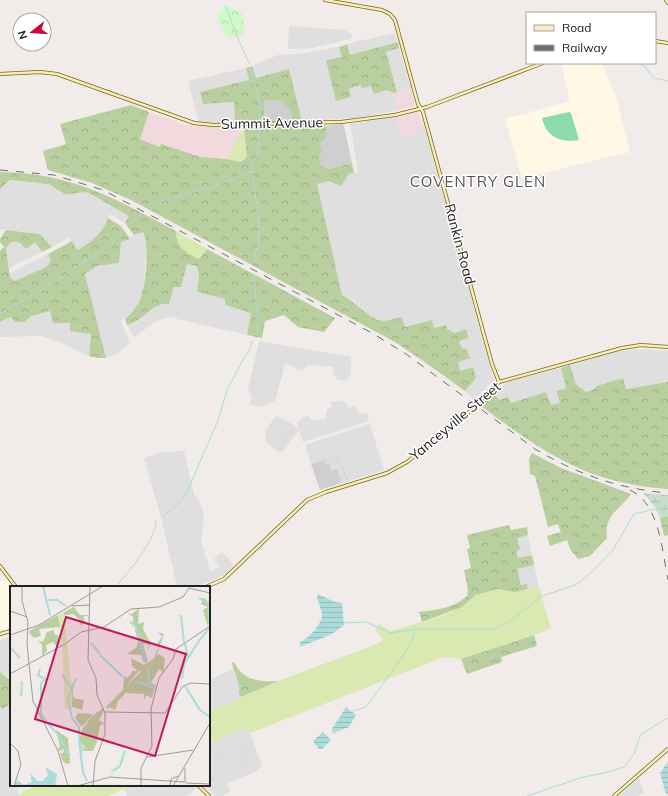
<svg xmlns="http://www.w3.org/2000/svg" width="668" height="796" font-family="Mulish,sans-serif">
<defs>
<pattern id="forest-crowns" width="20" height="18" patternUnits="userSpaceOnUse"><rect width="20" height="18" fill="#b9cf9f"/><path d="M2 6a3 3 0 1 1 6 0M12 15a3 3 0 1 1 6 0" fill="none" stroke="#9fb189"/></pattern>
<pattern id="wetland-marsh" width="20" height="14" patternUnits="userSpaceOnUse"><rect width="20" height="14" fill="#c6dfcd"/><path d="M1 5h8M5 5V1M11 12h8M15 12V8" fill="none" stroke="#aabfb0"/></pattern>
<pattern id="park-crowns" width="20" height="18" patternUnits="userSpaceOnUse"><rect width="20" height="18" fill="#d1f8c9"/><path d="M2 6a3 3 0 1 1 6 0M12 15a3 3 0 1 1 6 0" fill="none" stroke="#b3d4ac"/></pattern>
<pattern id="water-rules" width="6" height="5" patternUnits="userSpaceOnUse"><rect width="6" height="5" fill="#abdcdb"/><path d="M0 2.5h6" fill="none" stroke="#93bcbc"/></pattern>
</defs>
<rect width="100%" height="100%" fill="#f1ece9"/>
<g fill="#dfdfdf">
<polygon points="289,26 344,30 350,33 353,38 313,48 288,49"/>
<polygon points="394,33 398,42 350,55 347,44"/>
<polygon points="339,47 342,57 326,60 348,88 361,85 387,90 394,93 399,110 356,118 302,121 289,69 255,78 252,66 278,55 306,53"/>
<polygon points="399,48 411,88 397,92 386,52"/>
<polygon points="246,68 249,80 204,104 234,102 235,123 199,123 188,81"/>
<polygon points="395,117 400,136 425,129 494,380 474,400 465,391 476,378 473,368 460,371 457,362 466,348 462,349 455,333 447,329 446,325 434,328 432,320 405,327 371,317 352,299 342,295 317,184 358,172 350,124"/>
<polygon points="10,180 49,184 66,195 83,192 89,193 130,216 125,223 109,214 105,225 97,237 92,242 76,250 70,237 52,247 40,234 0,229 0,189"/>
<polygon points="143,232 147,245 143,293 136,308 121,321 130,343 116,354 106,358 85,274 97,266 119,263 121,241 130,239 134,235"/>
<polygon points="35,241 42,252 9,268 6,248 11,242"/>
<polygon points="48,254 51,261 46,267 15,281 10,278 9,273"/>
<polygon points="187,264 197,266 199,277 197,292 225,299 225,305 252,313 247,335 169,317 158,320 134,337 127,325 135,324 156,306 162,303 169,304 174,287 181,286"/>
<polygon points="50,311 91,334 89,356 57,341 41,336 0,337 0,322 11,317 25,322 31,316"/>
<polygon points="259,341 351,357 351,374 346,380 339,380 333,375 333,367 308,365 303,371 295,369 294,366 285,364 275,401 259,407 250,404 252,398 248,389"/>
<polygon points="635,349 668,351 668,382 626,389 622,378 586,392 576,384 570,365 616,352"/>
<polygon points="561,368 566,388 560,403 551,406 511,404 499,400 493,392 509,381"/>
<polygon points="339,400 347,403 348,408 355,405 359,415 367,412 369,421 303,442 299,430 283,451 279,452 266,442 265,431 276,416 284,419 299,429 297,422 307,415 313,420 325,419 327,409 332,407 330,403"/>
<polygon points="370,424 384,470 348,481 339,455 311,464 306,447 307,444"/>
<polygon points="184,451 194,494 201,504 204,517 201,541 210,571 220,567 214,559 222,552 234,565 225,574 213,581 191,587 177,587 162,521 144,458 162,452"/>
<polygon points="528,535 532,555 518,558 516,552 520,549 517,538"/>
<polygon points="534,565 539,587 528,589 526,584 521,585 517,569"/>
<polygon points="11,637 11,681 0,672 0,640"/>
<polygon points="233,669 240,686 239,693 241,697 232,703 209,711 209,680"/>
<polygon points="11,704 11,785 16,785 19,796 0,796 0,706 2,709"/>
<polygon points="248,727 262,766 255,772 227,784 231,790 223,796 215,796 204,785 209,785 209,743"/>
<polygon points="639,778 644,793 637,796 619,796"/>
<polygon points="132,785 192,785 196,789 187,796 127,796 124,789"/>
</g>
<g fill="#f1d9de">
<polygon points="411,88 415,106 399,110 394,93"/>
<polygon points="149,112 186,125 244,128 226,159 201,157 161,144 159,147 140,139"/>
<polygon points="418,112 425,129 400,136 395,117 400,117"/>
</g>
<g fill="#fef8e5">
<polygon points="561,63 602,63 616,96 630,152 522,178 505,119 570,101"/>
<polygon points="0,581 8,581 12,587 11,627 0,630"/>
</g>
<g fill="#cfcfcf">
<polygon points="281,100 291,111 292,122 265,122 264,101"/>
<polygon points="342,124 344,126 352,163 328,169 322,166 319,158 322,152 320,143 327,137 326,126"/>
<polygon points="339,455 348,481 320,490 311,464"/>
</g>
<g fill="#dae8b2">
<polygon points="244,128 247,157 241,162 226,159"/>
<path d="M176,231L207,249L199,259C186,253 176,247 176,231Z"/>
<polygon points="539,587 551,629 461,659 444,657 250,733 248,727 209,743 209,711 232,703 241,697 278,681 377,644 383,640 375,629 380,624 390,631 440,617 462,607 476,595 497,589 515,592"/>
<polygon points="40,785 132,785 108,796 18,796 23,791"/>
</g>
<g fill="url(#forest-crowns)">
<polygon points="398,42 399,48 386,52 397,92 394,93 387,90 374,94 371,86 362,88 361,85 349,88 351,97 336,101 326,60 342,57 339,47 347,44 350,55"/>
<polygon points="252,66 256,78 289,69 302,121 292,122 291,111 281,100 264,101 265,122 235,123 234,102 203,104 200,92 249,80 246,68"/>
<path d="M131,105L149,112L140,139L159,147L161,144L201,157L226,159L241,162L247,157L244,128L326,126L327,137L320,143L322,152L319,158L322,166L328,169L352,163L354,173L349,174L341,186L329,181L317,184L342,295C356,301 371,322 386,321C391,320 396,318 401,317L405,327L432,320L434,328L446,325L447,329L455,333L466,329L469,338L459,341L462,349L466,348L470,358L458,362L460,371L473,367L476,378L465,391L426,363L395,342L131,200L92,183L48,170L43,151L66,144L60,124Z"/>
<path d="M0,172C72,173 114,198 176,231C176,247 186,253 199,259L207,249L335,318L324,332L298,327L284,315L265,321L262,338L247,335L251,313L225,305V299L197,292L199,277L197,266L187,264L181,287H174L169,304C151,302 144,322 127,325L125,319C131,313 137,307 140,300C146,286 150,245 143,232L134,235L125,223L129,216L89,193L83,192L66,195L49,184L10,180L0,189Z"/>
<path d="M108,218L121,226L130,239L121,242L119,263L97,266L85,274L106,358H98L89,356L91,334L70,331V323H53L50,311L31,316L25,322H15L11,317L0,322V251L4,247L0,242V239L6,230L40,234L52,247L42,252L35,242L26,249L19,242H11L6,248L10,278L15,281L46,267L51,261L48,254L72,241L77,250C92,242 102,234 108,218Z"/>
<path d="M570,365L576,384L586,392L594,389L597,386L623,378L626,389L668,382V489C588,484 543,452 481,406L493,392L499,400L508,397L511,403L546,392L551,405L560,403L557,391L566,388L561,368Z"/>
<path d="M532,453L561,468L631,494C619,511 604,514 607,538L590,556L578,559L570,549L567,540L550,546L547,536L561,532L558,524L548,527L535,476L530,474L529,459Z"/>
<polygon points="668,516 668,535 664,536 660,518"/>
<path d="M509,525L511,530L527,527L528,535L517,538L520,549L516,552L518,558L532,555L534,565L517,569L521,585L527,584L528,589L515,592L497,589L476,595L462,607L422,622L419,612C437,610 454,608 467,596L468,589L464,570L471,568L467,549L470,548L467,535Z"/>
<polygon points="534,635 537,646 501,657 502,662 467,674 461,659"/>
<path d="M234,662C243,681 259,682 278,681L241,697L239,693C241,682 234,674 232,663Z"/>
<polygon points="0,672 11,681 11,704 2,709 0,706"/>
</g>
<polygon fill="url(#wetland-marsh)" points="643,493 668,495 668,516 660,518 655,507"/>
<polygon fill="url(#park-crowns)" points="224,5 242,12 245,34 228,39 217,18"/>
<path fill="#8bdca8" d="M569,112L571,113L579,140C561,143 546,137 542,118Z"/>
<g fill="#ddd" fill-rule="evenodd">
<polygon points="260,342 262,342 260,349 262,350 261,358 259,359 260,360 259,367 257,368 258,370 257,377 254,378 256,379 255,385 252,386 254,389 250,390"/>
<polygon points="285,347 288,347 277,394 273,393 276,387 277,374 279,373 278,371 279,364 281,363 280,362 282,354 283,354"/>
<polygon points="292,428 297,431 283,450 280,450 277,447 281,442 283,443 281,435 285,432 290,433 289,431"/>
<polygon points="337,456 340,458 347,482 342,483 337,469 331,471 329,464 325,464 324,460"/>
<path d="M248,728L249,732L241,734L244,736L247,753L245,754H247L249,765L241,768L240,766L237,767L238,769L232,771L231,770L229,774L219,777L218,776L214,781L211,778L219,773L218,771L226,768L227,770L229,768L222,760V762L216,765L214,761L220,757L218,756L215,746H213V748L209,750V745ZM237,735L240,738L239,747L243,760L245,761L233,765L232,767L230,761L224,759L225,758L218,744L237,737Z"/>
</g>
<g fill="url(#water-rules)">
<path d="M318,594L335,602L342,603L344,625L332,634L300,647V642C309,638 323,624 322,613C321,608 318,602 317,597Z"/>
<polygon points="346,707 356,715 349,727 333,733 332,729"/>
<polygon points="323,732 331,740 322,749 319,749 313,741"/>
<polygon points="668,762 668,794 666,794 660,773"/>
</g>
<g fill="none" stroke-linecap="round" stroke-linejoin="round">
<g stroke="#abdcdb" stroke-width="1">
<polyline points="226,6 235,32 249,63"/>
<polyline points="639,63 645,67 654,78 668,81"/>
<polyline points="250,68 259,97 260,121"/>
<polyline points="147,205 215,186 251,171"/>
<polyline points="129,225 141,214"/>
<polyline points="256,263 255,252 258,248 259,223 251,162 257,157 260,127"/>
<path d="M0,314C34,294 67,275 99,252C108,245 118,240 124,230"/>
<polyline points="253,336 257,331 258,324 254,274"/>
<polyline points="163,516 177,505 186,494 217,423 228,388 244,358 250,349 252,341"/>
<path d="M116,587C128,572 156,541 156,521"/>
<polyline points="344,623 366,622 390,633 415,629 494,629 509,622 540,597 577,584 592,572 613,550 634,514 668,506"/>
<polyline points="353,711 366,707 399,662 412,641 415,630"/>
<polyline points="527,796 580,778 608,772 624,767 634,754 641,734 668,718"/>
</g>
<defs>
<g id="secondary">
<polyline points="325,0 382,10 390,14 395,20 418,104 423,112 492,364 499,382"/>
<polyline points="666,0 668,3"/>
<polyline points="655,41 668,43"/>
<polyline points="0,74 40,72 57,74 194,123 213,125 341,122 395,115 427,107 543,63"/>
<polyline points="0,566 16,587"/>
<polyline points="206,587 224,579 307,500 326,492 387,473 407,462 467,414 499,382 622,348 641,345 668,347"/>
<polyline points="0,634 11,631"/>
<polyline points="198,785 209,796"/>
<polyline points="614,796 668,749"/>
</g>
</defs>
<use href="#secondary" stroke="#77680a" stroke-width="4"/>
<use href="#secondary" stroke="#f7ecc1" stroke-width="2.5"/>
<g stroke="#6f6f6f" stroke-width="1" stroke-dasharray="8 8" stroke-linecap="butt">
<path d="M0,170L54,175L103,190L372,333L406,354L535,449C577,474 619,489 668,493"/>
<path d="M630,490C660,504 662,551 668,580"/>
</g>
</g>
<g text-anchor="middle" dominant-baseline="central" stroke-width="3" stroke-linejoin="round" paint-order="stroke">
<g font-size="14" fill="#212121" stroke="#fff">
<text transform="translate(272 123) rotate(-1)">Summit Avenue</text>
<text transform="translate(460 244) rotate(75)">Rankin Road</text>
<text transform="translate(455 421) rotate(-40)">Yanceyville Street</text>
</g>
<g font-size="15" letter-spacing="1" fill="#545454" stroke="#fff">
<text x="478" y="181">COVENTRY GLEN</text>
</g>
</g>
<g transform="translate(10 586)">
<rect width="200" height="200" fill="#f1ece9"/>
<path d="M54,26L57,55L52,59L48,29ZM57,58L61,96L64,97L62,123H55L52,60Z" fill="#dae8b2"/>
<path d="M194,12L198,16L200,14L198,41L193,24L198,21L191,18L193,14L189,13ZM64,21L70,29H79L73,31L76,37L70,39L71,42L69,33L63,28L54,29V26ZM129,22L128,38L134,36L133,43L141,58L137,65L139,59L133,58L138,75L134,77L131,69L117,68L127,61L128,55L125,45L126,41L120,35L123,36V31L118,27L122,28ZM48,29L50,41L29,43L31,50L24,52L20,48L19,45ZM44,44L45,49H48V61L43,56L36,59L37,65L32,70V59L28,55L33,56L37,46ZM148,46L154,48L147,68L133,84L129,85L113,104L114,90L117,92L123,85H128L122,80L121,72L134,79L143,73L149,61L146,59L152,51ZM148,68L155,72L154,83L153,86L149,83L141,97L146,99L142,112L136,109L134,114V108L116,107L108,115L105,124L100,121L97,123L96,121ZM62,104L64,112L74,114L72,124L62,121ZM93,122L94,125L89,134L95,138L90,139L87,156L83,165H72L75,159H72L69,154L72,144L81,131ZM68,127L83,128L72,141L65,132ZM46,144L58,152L60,177L56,178L52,174L50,167H53L54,163L49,165L48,163L50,160Z" fill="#b9cf9f"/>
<path d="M69,154L76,161L72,165V178Z" fill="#c6dfcd"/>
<path d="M115,162L116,164L112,179L101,191L99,185L109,179L112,165Z" fill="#d1f8c9"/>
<path d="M35,181L47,188L45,200H4L7,194L14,199L22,196L20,186L27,195H33L38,189Z" fill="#abdcdb"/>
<path fill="none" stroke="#abdcdb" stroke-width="2" d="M33,0L40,29M189,12L199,18V38M38,14H47L56,20M171,29L174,57M120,36L126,41L136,77M189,55L199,42M81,57L90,68M175,58L178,72M0,61L10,72M90,69L113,91M138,81L139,98M30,83L28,89L35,93L31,98V127L37,137M52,89L61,102M66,92L58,114L62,132L69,141V154M172,93L174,78L189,55M125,95L145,102M175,100L190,124L200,131M11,110L12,95M37,137L47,147L60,170M69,155L73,186L77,195M103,185L110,180L115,165"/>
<path fill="none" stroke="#9e9b99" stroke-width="1" d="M12,0V15L18,36L17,57L19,78M80,0L78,74L86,92L87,109L95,127V148L85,175L83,200M62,20L80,19M0,25L17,31M0,49L29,39L93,0M19,78L23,115L48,165L58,200M0,88L55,58L71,46L94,41L121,23L149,21L173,11L179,2L200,7M95,126L155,127L173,100L181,97L200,98M0,157L8,165L11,178L4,200M137,171L183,164M175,182V197M176,197L200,198M67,200L100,191L174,196M131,200V182L142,160L141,123L149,92L163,73L166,63L200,40M160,200L161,193L168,190M163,200L200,137"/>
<path fill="#c2185b" fill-opacity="0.15" stroke="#c2185b" stroke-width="2" d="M56,31L176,68L145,170L25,133Z"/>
<rect width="200" height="200" fill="none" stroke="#212121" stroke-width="2"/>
</g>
<rect x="526" y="12" width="130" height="52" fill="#ffffff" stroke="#a6a6a6"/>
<rect x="534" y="25" width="20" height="6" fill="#f7ecc1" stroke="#a6a6a6"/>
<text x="562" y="32" font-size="12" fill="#212121">Road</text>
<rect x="534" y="45" width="20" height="6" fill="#6f6f6f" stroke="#a6a6a6"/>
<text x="562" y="52" font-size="12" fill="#212121">Railway</text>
<g transform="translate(32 32) rotate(253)"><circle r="19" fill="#ffffff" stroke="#a6a6a6"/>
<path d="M0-3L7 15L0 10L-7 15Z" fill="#ca0939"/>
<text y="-6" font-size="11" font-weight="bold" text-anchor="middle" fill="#212121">N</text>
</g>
</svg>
